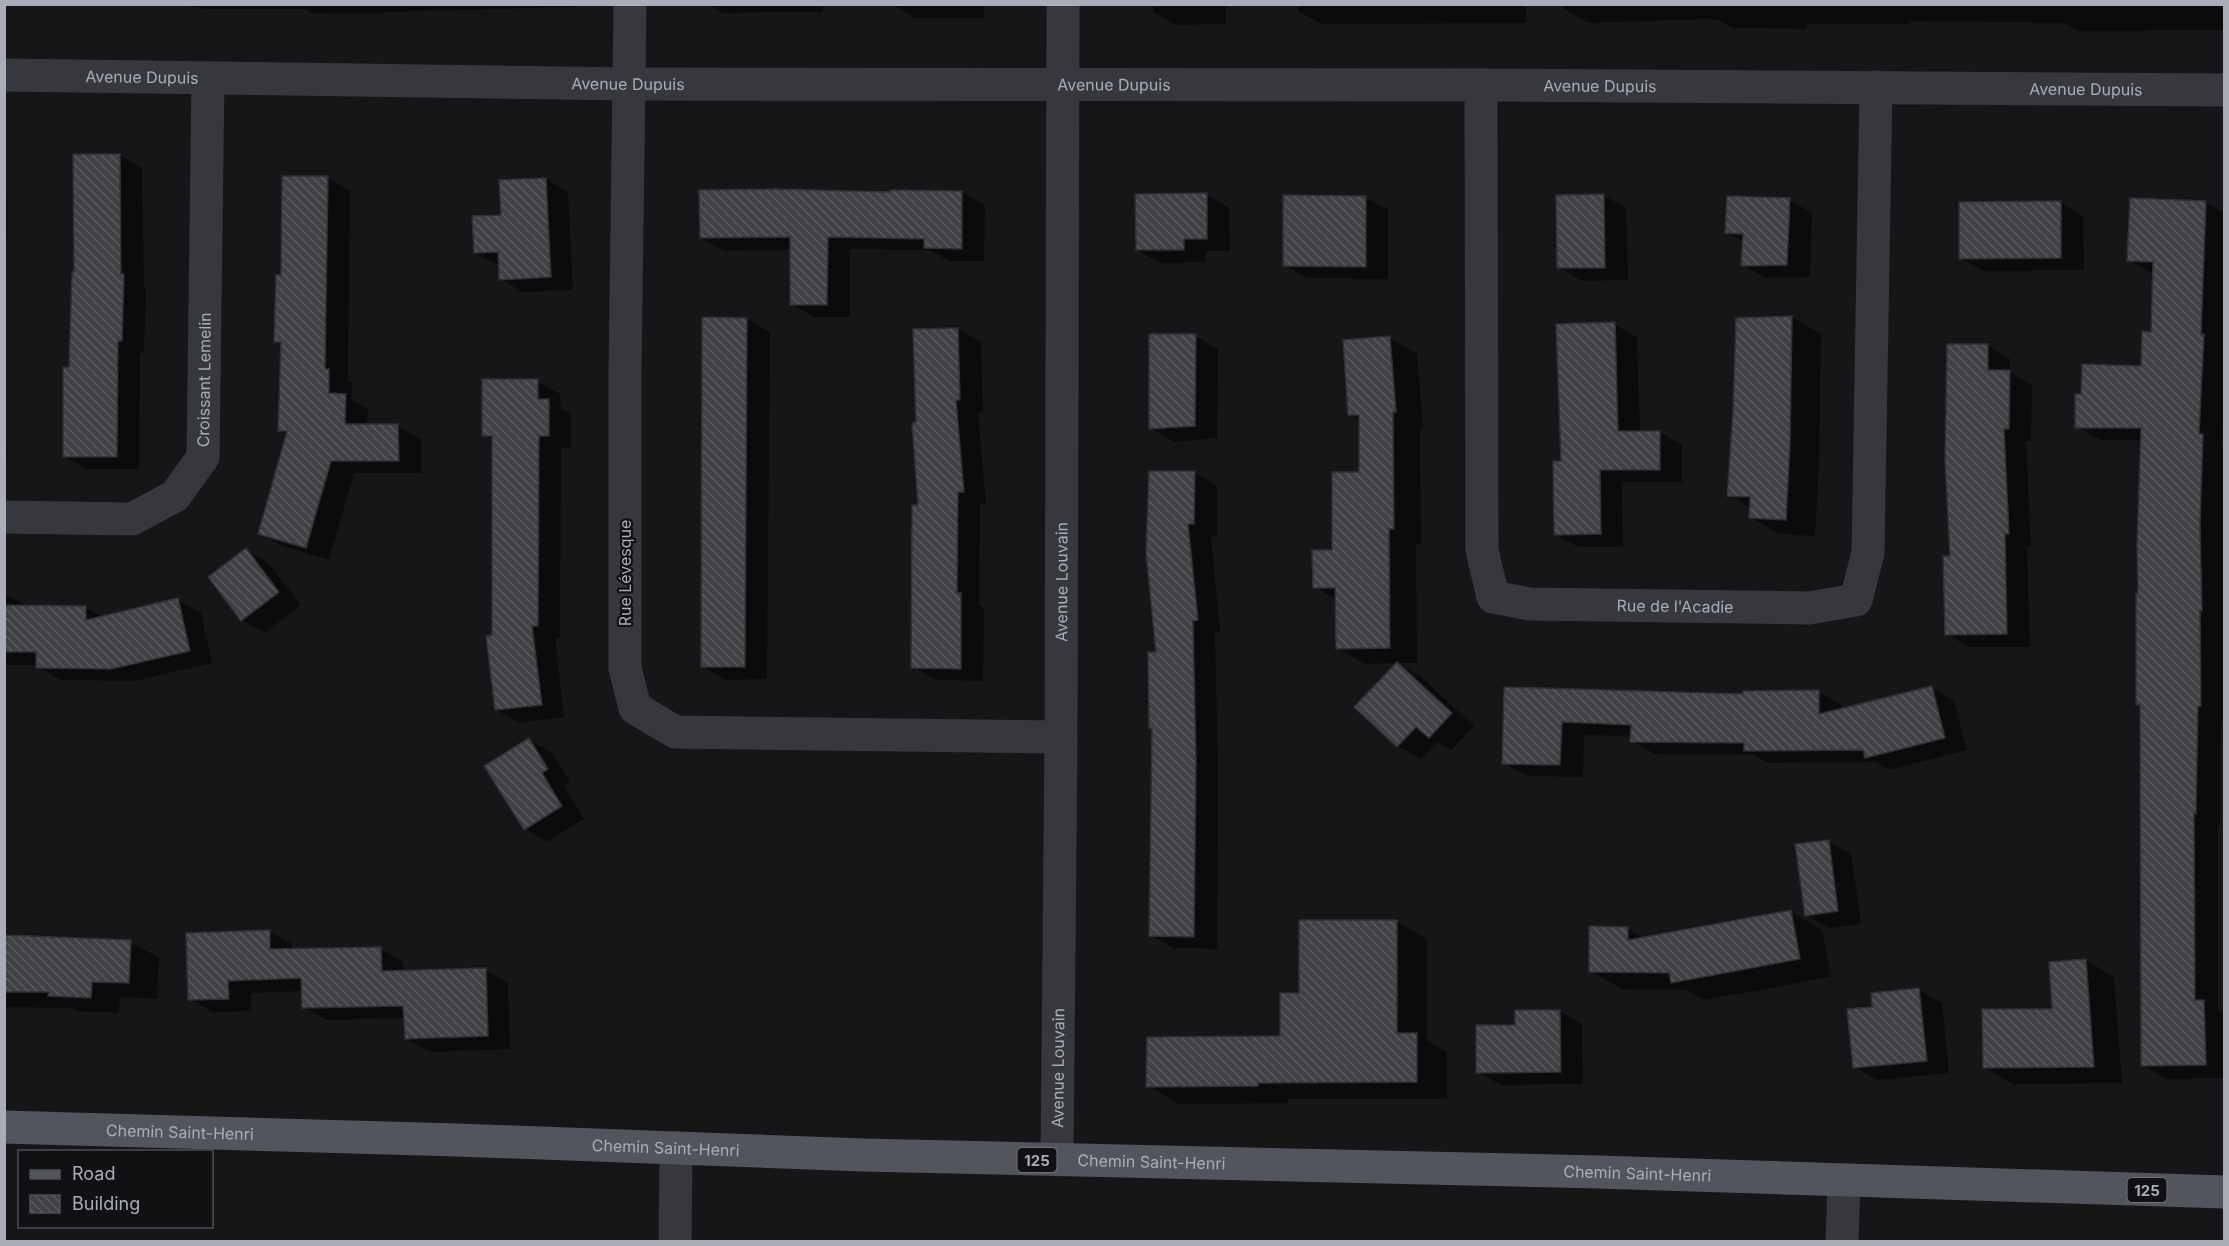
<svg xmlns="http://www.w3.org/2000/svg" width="2229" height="1246" font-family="Inter,sans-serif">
<defs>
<pattern id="building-back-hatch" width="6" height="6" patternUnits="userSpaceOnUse" patternTransform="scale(1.5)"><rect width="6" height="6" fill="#404145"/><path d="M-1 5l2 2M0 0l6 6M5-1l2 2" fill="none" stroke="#595a5e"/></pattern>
</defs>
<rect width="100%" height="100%" fill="#161618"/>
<g fill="#0007">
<rect x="4" y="4" width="79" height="1"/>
<polygon points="154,4 575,4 575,7 383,12 383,14 312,13 305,9 202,9 198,7"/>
<polygon points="708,4 823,4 823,12 723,13"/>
<polygon points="892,4 984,4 984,18 915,18"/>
<polygon points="1153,4 1226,4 1226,24 1176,25 1153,12"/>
<polygon points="1298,4 1526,4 1526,23 1321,24 1298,11"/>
<polygon points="1563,4 2224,4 2224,30 2077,31 2064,23 1909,21 1909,24 1807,24 1807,29 1733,28 1719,21 1708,19 1588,23 1563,8"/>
<polygon points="120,155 142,168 144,287 146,288 144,353 140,353 139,469 87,469 64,456"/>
<polygon points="328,178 350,191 348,381 352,383 351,399 368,409 367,426 398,426 421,439 421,473 354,473 329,560 282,546 260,533 287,434 280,430 282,345 276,341 283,276"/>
<polygon points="546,179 568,192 573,290 523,292 501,279 500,266 475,253 502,216"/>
<polygon points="701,192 962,192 985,205 984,261 948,261 931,250 850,249 850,317 814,317 791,304 791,250 724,251 701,238"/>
<polygon points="4,194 7,195 7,239 4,239"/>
<polygon points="1207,195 1229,208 1230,251 1206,251 1206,262 1160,263 1137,250"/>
<polygon points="1603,195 1626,208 1628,280 1582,281 1559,267"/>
<polygon points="1365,197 1388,210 1388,279 1307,278 1284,265"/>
<polygon points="1790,200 1812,213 1810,277 1765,278 1743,265 1744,242 1727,232"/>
<polygon points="2205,202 2224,213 2224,398 2222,447 2224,448 2224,719 2221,719 2220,826 2218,826 2218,1010 2224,1013 2224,1078 2166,1079 2142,1065 2141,707 2137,705 2142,440 2101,440 2077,427 2082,396 2142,367 2152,333 2154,274 2129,260"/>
<polygon points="2061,203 2083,216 2084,270 1983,271 1960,258"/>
<polygon points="1792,317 1821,334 1819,462 1815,536 1779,534 1750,517 1751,508 1729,495"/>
<polygon points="703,319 747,319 770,332 767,679 725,680 702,666"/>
<polygon points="1614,324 1637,337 1640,432 1659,432 1682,445 1682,482 1622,482 1623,547 1578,547 1555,534 1563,463"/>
<polygon points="958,329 981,342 983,412 978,413 986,504 980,505 979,605 984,608 983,681 935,680 913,667 920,506"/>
<polygon points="1195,336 1218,349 1217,438 1173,442 1151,428"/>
<polygon points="1390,338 1417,354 1423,427 1420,427 1421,544 1416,544 1417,663 1397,663 1420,676 1474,726 1452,750 1437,742 1421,759 1398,746 1397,663 1365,664 1337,648 1337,600 1315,587 1334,551 1361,474 1360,421 1350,414"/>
<polygon points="1988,346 2010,359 2010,372 2032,385 2031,441 2026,441 2031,546 2027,547 2030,647 1969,647 1946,634 1951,558"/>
<polygon points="537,381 560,394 561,408 571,414 571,448 561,448 560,638 555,638 564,717 519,723 497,710 493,636 494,441 484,435"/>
<polygon points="4,408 6,409 7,461 4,461"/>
<polygon points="1195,473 1217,486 1217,536 1211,536 1220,632 1215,633 1218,774 1217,949 1173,948 1151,935 1153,729 1151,728 1158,654"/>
<polygon points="246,550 268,563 301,605 265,633 242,620"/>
<polygon points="4,597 11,597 28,607 85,607 103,617 178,600 201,613 212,663 135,681 61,680 38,667 38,665 4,665"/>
<polygon points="1932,688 1954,701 1967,750 1889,770 1876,762 1768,763 1754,755 1655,754 1632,741 1632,736 1584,735 1583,777 1527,776 1504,763 1506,689 1745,696 1819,692 1841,705 1842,710"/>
<polygon points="529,740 552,753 570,782 564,786 584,819 547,842 525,829"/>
<polygon points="1828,841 1851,854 1861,924 1829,928 1806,915"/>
<polygon points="1790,911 1822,930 1831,977 1704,1000 1686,990 1622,989 1590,971 1628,929 1644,938"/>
<polygon points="1396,921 1427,939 1427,1041 1447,1052 1447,1099 1288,1099 1288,1103 1179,1104 1148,1086 1281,1037 1301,994"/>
<polygon points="269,931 292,944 292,950 381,949 403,962 404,972 486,970 508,983 510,1049 429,1052 406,1038 405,1018 326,1020 304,1007 303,991 251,993 251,1011 212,1012 189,999"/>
<polygon points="4,936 131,942 159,958 157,999 120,997 119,1013 78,1011 72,1008 4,1007"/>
<polygon points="2086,960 2114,977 2122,1083 2013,1084 1984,1067 2054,1011"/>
<polygon points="1919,990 1942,1003 1949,1073 1877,1080 1855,1067 1874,1008"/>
<polygon points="1560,1011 1582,1024 1583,1084 1501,1085 1478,1072"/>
</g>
<g fill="url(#building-back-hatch)" stroke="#303034" stroke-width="1.5">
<polygon points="73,154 120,154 121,274 124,274 122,341 118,341 117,457 63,457 63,367 69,367 72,272 74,272"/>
<polygon points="282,176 328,176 325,369 329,369 329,393 346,394 345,424 398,424 399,461 331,461 306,548 258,534 287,431 278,431 281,342 274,342 276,275 281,275"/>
<polygon points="546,178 551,277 499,280 498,252 474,253 472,216 501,215 499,180"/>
<polygon points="774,189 890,192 890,190 962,191 962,249 924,248 924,239 828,237 827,305 790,305 790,237 700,238 699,190"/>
<polygon points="1207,193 1207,239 1184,239 1184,250 1136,250 1135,194"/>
<polygon points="1604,194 1605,268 1557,268 1556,195"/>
<polygon points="1283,195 1366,196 1366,267 1283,266"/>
<polygon points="1727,196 1790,198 1787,265 1741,266 1743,234 1725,233"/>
<polygon points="2130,198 2206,201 2201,334 2204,334 2199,434 2203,434 2200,524 2202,611 2200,611 2201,706 2198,706 2196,814 2194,814 2195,1000 2204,1000 2206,1065 2141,1066 2140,705 2136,705 2136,593 2138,593 2137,545 2141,428 2075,428 2075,394 2081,394 2082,364 2141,366 2142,331 2151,332 2153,262 2127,261"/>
<polygon points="2061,201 2061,258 1959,259 1959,202"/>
<polygon points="1792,316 1790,444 1786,520 1749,518 1750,497 1727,496 1733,412 1736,318"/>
<polygon points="702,317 747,318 745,667 701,667"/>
<polygon points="1615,322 1618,431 1660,431 1660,470 1600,470 1601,534 1554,535 1553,461 1561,461 1556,324"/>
<polygon points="958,328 960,400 956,400 964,492 958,492 957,593 961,593 961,669 911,668 912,505 918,505 912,423 916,422 913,329"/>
<polygon points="1149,334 1196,334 1195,426 1149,429"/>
<polygon points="1390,336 1396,412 1393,412 1394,529 1389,529 1390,648 1336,649 1335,588 1313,588 1312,550 1332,550 1332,472 1359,472 1359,415 1348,415 1343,340"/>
<polygon points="1947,344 1988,344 1988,370 2010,370 2009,429 2004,429 2009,534 2005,534 2007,634 1945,635 1943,556 1950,556 1945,461"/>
<polygon points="482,379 538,379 538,399 549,399 549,436 539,436 538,626 532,626 542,705 495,710 486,636 492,635 492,436 482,436"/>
<polygon points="1149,471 1195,471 1194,524 1188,524 1198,620 1193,621 1196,761 1194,937 1149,936 1152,728 1149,729 1148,652 1156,652 1146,552"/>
<polygon points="246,548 279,592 241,621 208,577"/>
<polygon points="178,598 190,651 111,669 36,668 36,652 4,652 4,605 86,606 86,620"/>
<polygon points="1397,662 1452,713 1429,738 1416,727 1397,747 1354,707"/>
<polygon points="1932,686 1945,738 1865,758 1863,750 1744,751 1744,743 1630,742 1631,725 1562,722 1560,765 1502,764 1504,687 1743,694 1743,691 1819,690 1819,714"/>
<polygon points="529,738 548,769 542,773 562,806 524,830 484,766"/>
<polygon points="1829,840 1838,911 1805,916 1795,844"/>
<polygon points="1791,910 1800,959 1671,983 1669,973 1589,972 1589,926 1628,927 1628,940"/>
<polygon points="1299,920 1397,920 1397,1033 1417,1033 1417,1082 1258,1083 1258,1086 1146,1087 1147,1037 1280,1036 1280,993 1299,993"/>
<polygon points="270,930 270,949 381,947 382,971 486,968 488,1036 405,1039 403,1006 302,1008 301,978 228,981 229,999 188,1000 186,933"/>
<polygon points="4,935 131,940 129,983 92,982 91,998 48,996 49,992 4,992"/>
<polygon points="2086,959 2094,1067 1983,1068 1982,1009 2052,1009 2049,962"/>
<polygon points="1919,988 1927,1061 1853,1068 1847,1009 1872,1007 1871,993"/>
<polygon points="1515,1010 1560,1010 1561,1072 1476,1073 1476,1025 1515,1025"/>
</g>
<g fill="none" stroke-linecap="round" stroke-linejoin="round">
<g stroke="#37383d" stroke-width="33">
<polyline points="630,4 625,373 625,668 635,708 675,732 1061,737"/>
<path id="s1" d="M4,75L630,84L1481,85L2224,90"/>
<path id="s2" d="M1481,85L1482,550L1493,597L1530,604L1809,608L1856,600L1868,553L1876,87"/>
<path id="s3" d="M4,517L132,519L175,496L203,457L208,78"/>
<path id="s4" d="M1057,1160L1061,737L1063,4"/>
<polyline points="675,1242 676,1148"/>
<polyline points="1842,1242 1844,1181"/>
</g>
<path stroke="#53555c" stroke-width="33" id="s5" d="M4,1127L458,1140L863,1155L1598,1172L2224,1192"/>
</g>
<g text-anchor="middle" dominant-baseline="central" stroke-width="4.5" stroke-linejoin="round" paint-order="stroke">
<g fill="#111113" stroke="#7b7e86" stroke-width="1.5">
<rect x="1017.5" y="1148" width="39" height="24" rx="4.5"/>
<rect x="2127.5" y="1178" width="39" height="24" rx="4.5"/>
</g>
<g font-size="15" font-weight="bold" fill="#a8adb8">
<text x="1037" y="1160">125</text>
<text x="2147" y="1190">125</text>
</g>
<g font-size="16" fill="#a8adb8" stroke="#111113">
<text stroke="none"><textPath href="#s1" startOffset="138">Avenue Dupuis</textPath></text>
<text stroke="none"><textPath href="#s1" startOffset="624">Avenue Dupuis</textPath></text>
<text stroke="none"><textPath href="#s1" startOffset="1110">Avenue Dupuis</textPath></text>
<text stroke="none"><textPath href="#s1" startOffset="1596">Avenue Dupuis</textPath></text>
<text stroke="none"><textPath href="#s1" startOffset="2082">Avenue Dupuis</textPath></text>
<text stroke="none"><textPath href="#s3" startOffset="302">Croissant Lemelin</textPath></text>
<text transform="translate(625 573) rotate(-90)">Rue Lévesque</text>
<text stroke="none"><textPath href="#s4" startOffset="578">Avenue Louvain</textPath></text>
<text stroke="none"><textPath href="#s2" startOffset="696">Rue de l'Acadie</textPath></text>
<text stroke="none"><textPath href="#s4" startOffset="92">Avenue Louvain</textPath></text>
<text stroke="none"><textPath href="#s5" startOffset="176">Chemin Saint-Henri</textPath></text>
<text stroke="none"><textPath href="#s5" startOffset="662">Chemin Saint-Henri</textPath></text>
<text stroke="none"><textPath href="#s5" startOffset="1148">Chemin Saint-Henri</textPath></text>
<text stroke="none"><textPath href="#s5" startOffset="1634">Chemin Saint-Henri</textPath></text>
</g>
</g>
<rect width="2229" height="1246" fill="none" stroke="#a8adb8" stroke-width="12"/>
<rect x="18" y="1150" width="195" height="78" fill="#111113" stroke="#4d4f55" stroke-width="1.5"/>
<rect x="30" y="1170" width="30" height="9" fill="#53555c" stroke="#4d4f55" stroke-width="1.5"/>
<text x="72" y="1180" font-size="18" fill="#a8adb8">Road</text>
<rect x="30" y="1195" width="30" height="18" fill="url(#building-back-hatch)" stroke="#4d4f55" stroke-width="1.5"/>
<text x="72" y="1210" font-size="18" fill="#a8adb8">Building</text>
</svg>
